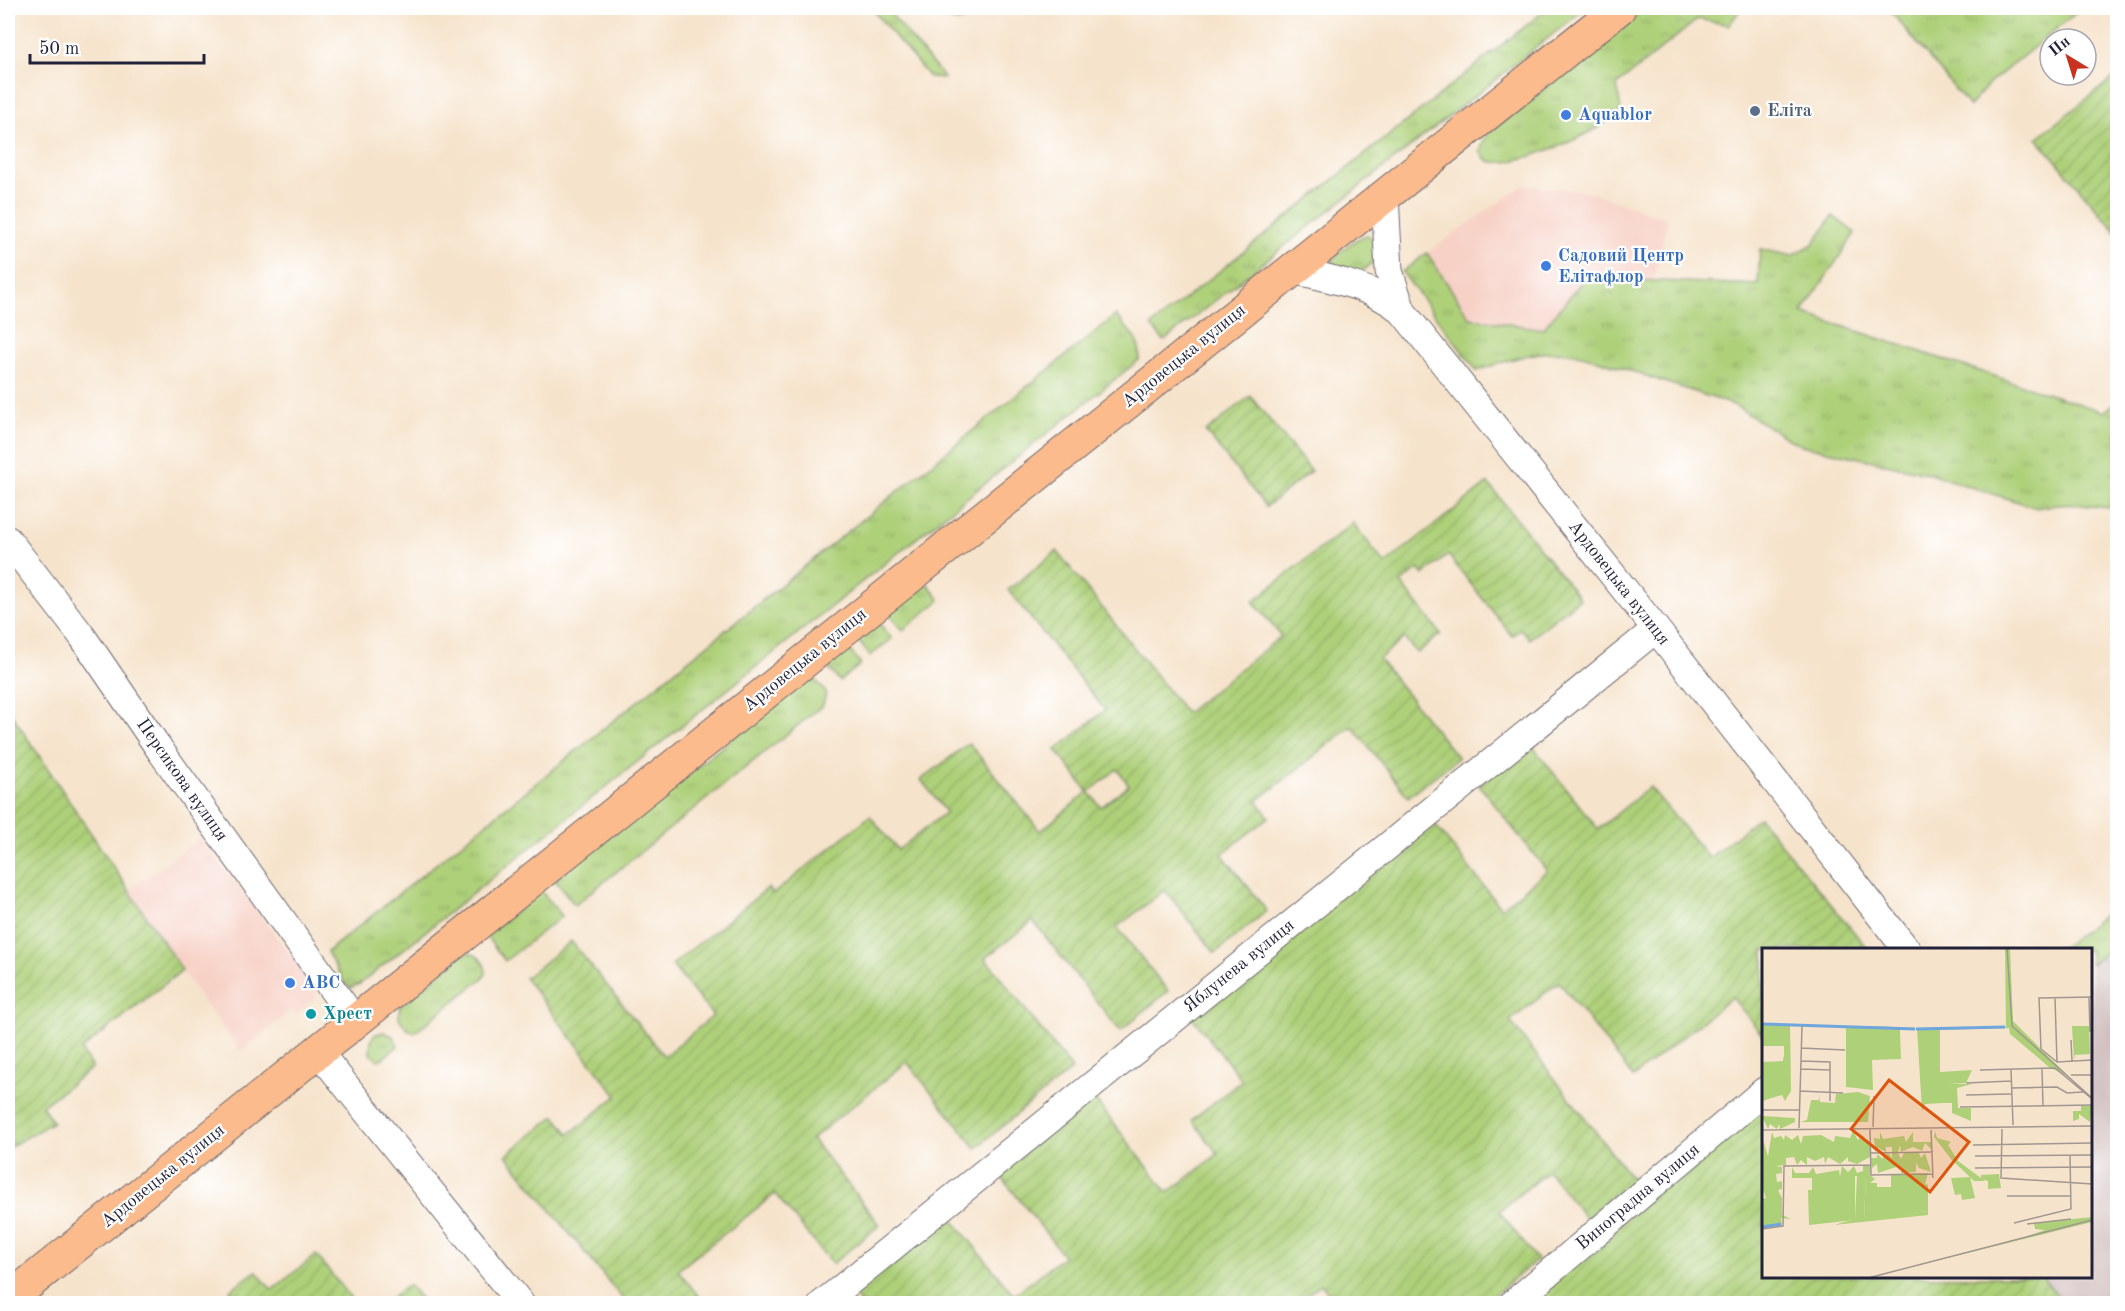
<svg xmlns="http://www.w3.org/2000/svg" width="2125" height="1311" font-family="'Old Standard TT',serif">
<defs>
<pattern id="grass-tufts" width="24" height="20" patternUnits="userSpaceOnUse" patternTransform="scale(1.5)"><rect width="24" height="20" fill="#aed079"/><path d="M3 7l-1-3M5 7V3M7 7l1-3M15 17l-1-3M17 17v-4M19 17l1-3" fill="none" stroke="#95b26a"/></pattern>
<pattern id="garden-furrows" width="10" height="10" patternUnits="userSpaceOnUse" patternTransform="scale(1.5)"><rect width="10" height="10" fill="#aed079"/><path d="M-1 1l2-2M0 10L10 0M9 11l2-2" fill="none" stroke="#95b26a"/></pattern>
</defs>
<rect width="100%" height="100%" fill="#fff"/>
<filter id="ink" filterUnits="userSpaceOnUse"><feTurbulence type="fractalNoise" baseFrequency=".0167" numOctaves="2"/><feDisplacementMap in="SourceGraphic" scale="12" xChannelSelector="R" yChannelSelector="G"/><feConvolveMatrix kernelMatrix="1 2 1 2 8 2 1 2 1" color-interpolation-filters="sRGB"/></filter>
<filter id="wash" filterUnits="userSpaceOnUse"><feTurbulence type="fractalNoise" baseFrequency=".008" numOctaves="4" result="noise"/><feDisplacementMap in="SourceGraphic" scale="24" xChannelSelector="R" yChannelSelector="G"/><feGaussianBlur stdDeviation="1.35" result="paint"/><feColorMatrix in="noise" values="0 0 0 0 0 0 0 0 0 0 0 0 0 0 0 0 0 1.4 0 .05"/><feComposite in="paint" operator="in"/></filter>
<g filter="url(#wash)">
<rect width="100%" height="100%" fill="#f6e3cb"/>
<g fill="#f7d1c6">
<polygon points="1524,185 1589,192 1668,219 1653,281 1585,278 1543,329 1470,318 1427,253"/>
<polygon points="200,838 317,989 316,998 295,1015 291,1011 241,1051 202,1000 129,891"/>
</g>
<polygon fill="#d2bfbf" points="2117,944 2117,1303 2063,1303 2042,1277 2090,1276 2091,964"/>
<g fill="url(#grass-tufts)" stroke="#68795a" stroke-width="1.5">
<polygon points="871,8 886,8 944,78 929,77"/>
<path d="M936,8H981C962,24 953,28 936,8Z"/>
<polygon points="1548,8 1586,8 1164,341 1151,326"/>
<path d="M1646,8H1739L1738,13L1729,25L1698,19L1617,85L1621,111C1615,116 1609,121 1602,125C1582,138 1511,169 1489,161C1484,159 1482,155 1480,151L1486,135Z"/>
<polygon points="1888,8 2082,8 1990,83 1969,106"/>
<path d="M1833,216L1855,233L1802,313L2104,412L2117,401V509C2091,506 2063,501 2037,508L1927,473L1801,445L1788,439L1734,405L1586,356C1543,346 1517,357 1477,371L1402,272L1427,253L1470,318L1543,329L1585,278L1758,285L1760,249L1792,256L1813,244Z"/>
<path d="M1367,235L1375,240C1377,259 1375,265 1357,273L1332,267L1333,260C1341,250 1355,238 1367,235Z"/>
<path d="M1116,315C1125,327 1144,343 1139,360L361,983L351,988L346,985L327,952Z"/>
<polygon points="927,583 940,600 903,630 888,613"/>
<polygon points="878,622 892,639 870,656 857,639"/>
<polygon points="847,647 861,664 840,681 825,665"/>
<polygon points="812,675 826,693 823,705 575,905 555,880"/>
<polygon points="541,891 562,916 505,961 486,936"/>
<polygon points="2117,905 2117,944 2091,964 2090,950 2060,949"/>
<path d="M468,953C479,954 486,964 486,974L483,978L414,1033L406,1028L399,1018L400,1007L462,955Z"/>
<polygon points="384,1032 394,1037 398,1046 383,1058 378,1060 370,1054 371,1041 374,1035"/>
</g>
<g fill="url(#garden-furrows)" stroke="#68795a" stroke-width="1.5" fill-rule="evenodd">
<polygon points="2117,75 2117,233 2037,138"/>
<polygon points="1250,396 1311,471 1266,507 1206,432"/>
<path d="M1488,483L1580,599L1529,639L1521,629L1512,636L1448,555L1423,575L1418,569L1401,583L1441,634L1417,653L1404,638L1379,659L1458,758L1408,797L1352,726L1257,801L1269,817L1222,854L1267,911L1215,953L1165,890L1117,927L1168,991L1120,1031L1033,921L985,958L1072,1069L976,1148L907,1062L812,1139L880,1225L832,1264L775,1194L678,1270L704,1303H626L506,1155L555,1116L569,1134L617,1096L525,978L571,941L664,1056L713,1016L672,965L768,888L773,894L870,816L898,850L946,812L921,780L969,743L1040,831L1088,792L1056,750L1105,710L1008,590L1057,551L1186,713L1281,636L1253,601L1353,523L1385,564ZM1117,769L1129,785L1101,807L1089,792Z"/>
<polygon points="8,709 182,970 81,1050 92,1068 42,1106 53,1122 8,1148"/>
<polygon points="1530,743 1598,829 1650,787 1709,858 1759,817 1868,949 1764,950 1763,1036 1732,997 1633,1077 1559,982 1510,1021 1633,1180 1586,1219 1548,1171 1499,1211 1537,1260 1485,1303 1337,1303 1321,1284 1295,1304 861,1304 853,1294 949,1215 1014,1295 1064,1256 999,1174 1093,1097 1168,1193 1218,1154 1192,1120 1242,1080 1192,1017 1433,822 1501,908 1547,871 1479,785"/>
<polygon points="1763,1101 1764,1276 2042,1277 2063,1303 1525,1304"/>
<polygon points="316,1255 355,1303 241,1303 230,1290 256,1271 272,1290"/>
<polygon points="409,1285 424,1303 384,1303 408,1285"/>
</g>
</g>
<g filter="url(#ink)">
<g fill="none" stroke-linecap="round" stroke-linejoin="round">
<defs>
<g id="minor">
<polyline points="1385,195 1389,271 1402,311"/>
<path d="M1292,270C1332,279 1370,285 1402,311L1656,629L1907,950"/>
<polyline points="8,540 82,636 160,750 355,1021"/>
<polyline points="318,1051 521,1304"/>
<polyline points="822,1304 1656,629"/>
<polyline points="1512,1304 1764,1091"/>
</g>
<polyline id="highway" points="8,1300 1619,8"/>
</defs>
<use href="#minor" stroke="#6c666d" stroke-width="29"/>
<use href="#highway" stroke="#6c666d" stroke-width="35"/>
<use href="#minor" stroke="#fff" stroke-width="27"/>
<use href="#highway" stroke="#fbbb8d" stroke-width="33"/>
</g>
</g>
<circle fill="#5c6f8a" stroke="#fff" stroke-width="2" cx="1755" cy="111" r="6"/>
<g fill="#3f7fe0" stroke="#fff" stroke-width="2">
<circle cx="1566" cy="115" r="6"/>
<circle cx="1546" cy="266" r="6"/>
<circle cx="290" cy="983" r="6"/>
</g>
<circle fill="#0f9aa8" stroke="#fff" stroke-width="2" cx="311" cy="1014" r="6"/>
<g text-anchor="middle" dominant-baseline="central" stroke-width="4.5" stroke-linejoin="round" paint-order="stroke">
<g font-size="18" font-weight="bold" fill="#4e5e75" stroke="#fff" text-anchor="start">
<text x="1767" y="111">Еліта</text>
</g>
<g font-size="18" font-weight="bold" fill="#366cbe" stroke="#fff" text-anchor="start">
<text x="1578" y="115">Aquablor</text>
<text x="1558" y="256">Садовий Центр<tspan x="1558" dy="21">Елітафлор</tspan></text>
<text x="302" y="983">ABC</text>
</g>
<g font-size="18" fill="#22223b" stroke="#fff">
<text transform="translate(1184 356) rotate(-39)">Ардовецька вулиця</text>
<text transform="translate(1619 583) rotate(52)">Ардовецька вулиця</text>
<text transform="translate(805 660) rotate(-39)">Ардовецька вулиця</text>
<text transform="translate(182 780) rotate(55)">Персикова вулиця</text>
<text transform="translate(1239 966) rotate(-39)">Яблунева вулиця</text>
<text transform="translate(163 1176) rotate(-39)">Ардовецька вулиця</text>
<text transform="translate(1638 1197) rotate(-40)">Виноградна вулиця</text>
</g>
<g font-size="18" font-weight="bold" fill="#0d838f" stroke="#fff" text-anchor="start">
<text x="323" y="1014">Хрест</text>
</g>
</g>
<g transform="translate(1762 948)">
<rect width="330" height="330" fill="#f6e3cb"/>
<path d="M243,0H248L251,73L307,129L287,119L248,86L247,80L178,82V124L210,122L204,135L186,136V147L179,148L181,155L163,156L160,163L155,80L244,79ZM0,76L28,78L29,143L23,153L20,147L0,153V114L21,113L22,107V98H0ZM113,78L153,80L138,82L139,111L110,112L111,142L84,139V79ZM310,78H327L328,106L313,107L312,112ZM173,183L175,190L189,194L186,197L196,213L223,233H212L189,211L172,189ZM95,228H104L102,270L166,263V267L72,277L93,271ZM330,269V274L109,329L317,275L263,289L283,282L273,281L272,275Z" fill="#aed079"/>
<path d="M185,136H210L195,140L196,160H209V173L190,165V155H179V147H186ZM96,144L108,148L106,174H38L45,172L49,152H57V146L58,154L73,155L74,146ZM319,158H330L328,174L317,166V171L311,173V163H319ZM0,168L33,170V174L18,181L17,176L15,181L8,176L6,181ZM91,183L96,192L100,187L108,196V209L95,216L86,213V209L78,216L66,209L63,216L62,209L53,213L45,209V217L39,212L35,217L32,209L24,210V217L14,218L20,219V225L14,226L15,234L20,233V241L16,242L20,250V267L29,271L19,270L20,278L1,280L0,251L4,250L0,238V189L6,208L10,184L12,190L19,188L22,192L23,187L30,192L36,187L39,196L41,188L59,187L72,194L73,188L88,190ZM118,184L121,191L142,188L144,194L151,184V194H169V201L163,195L160,203L151,199L139,204L138,197L136,204H130V199H124V204L116,200L113,204L112,190L118,191ZM130,205H136L139,211L142,205H157L159,210L163,205L169,224L157,220L154,215V224L139,225V219H134L116,225L115,216L110,220L109,210H115V206L121,211V206H127L130,210ZM80,218L86,224L92,218L95,225L101,223V218H108V227L113,231L108,235H115V239H129V226L166,225L163,236L166,237V263L102,271L104,228H93V272L47,277L46,242H50V230H30V219L33,225H47L51,219L54,226L77,222L78,229ZM237,226L239,240L226,241V233L219,231V227ZM208,229L213,250L200,252L199,246L193,247L189,230Z" fill="#aed079"/>
<path fill="none" stroke="#6fa6dd" stroke-width="3" d="M0,76L153,81M154,81L243,79M0,279L19,276"/>
<path fill="none" stroke="#a19691" stroke-width="1.5" d="M245,0L250,78L330,150M327,49L328,84M293,50L295,114L330,112M309,92L310,113M39,100L83,102M39,113L68,114V153M295,114L279,101L277,50L330,49M280,120L281,158M39,121L68,122M249,121L251,177M218,122L293,120L330,151M309,127H330M204,135L249,133M249,140L295,139L305,145L321,144M38,143L81,145M204,147L249,146M198,159L330,157M0,162H37M111,179L112,148M37,180L40,78M108,181L109,227L171,226M240,181L239,230L330,236M0,182L330,178M169,182L171,230M211,197L330,195M109,205L171,204M213,208L330,207M213,220L330,219M245,248H308M252,275L309,261L308,207M265,276L309,271M0,281L21,278L22,218L109,217M106,330L330,272"/>
<path fill="#de560e" fill-opacity="0.15" stroke="#de560e" stroke-width="3" d="M127,132L207,194L168,244L89,181Z"/>
<rect width="330" height="330" fill="none" stroke="#22223b" stroke-width="3"/>
</g>
<rect width="2125" height="1311" fill="none" stroke="#fff" stroke-width="30"/>
<g transform="translate(2068 57) rotate(322)"><circle r="28" fill="#ffffff" stroke="#a7a7b1" stroke-width="1.5"/>
<path d="M0-4.5L10 22L0 15L-10 22Z" fill="#c8321e"/>
<text y="-9" font-size="16" font-weight="bold" text-anchor="middle" fill="#22223b">Пн</text>
</g>
<path d="M30 54v9h174v-9" fill="none" stroke="#22223b" stroke-width="3"/>
<text x="39" y="54" font-size="18" fill="#22223b" stroke="#ffffff" stroke-width="4.5" paint-order="stroke">50 m</text>
</svg>
